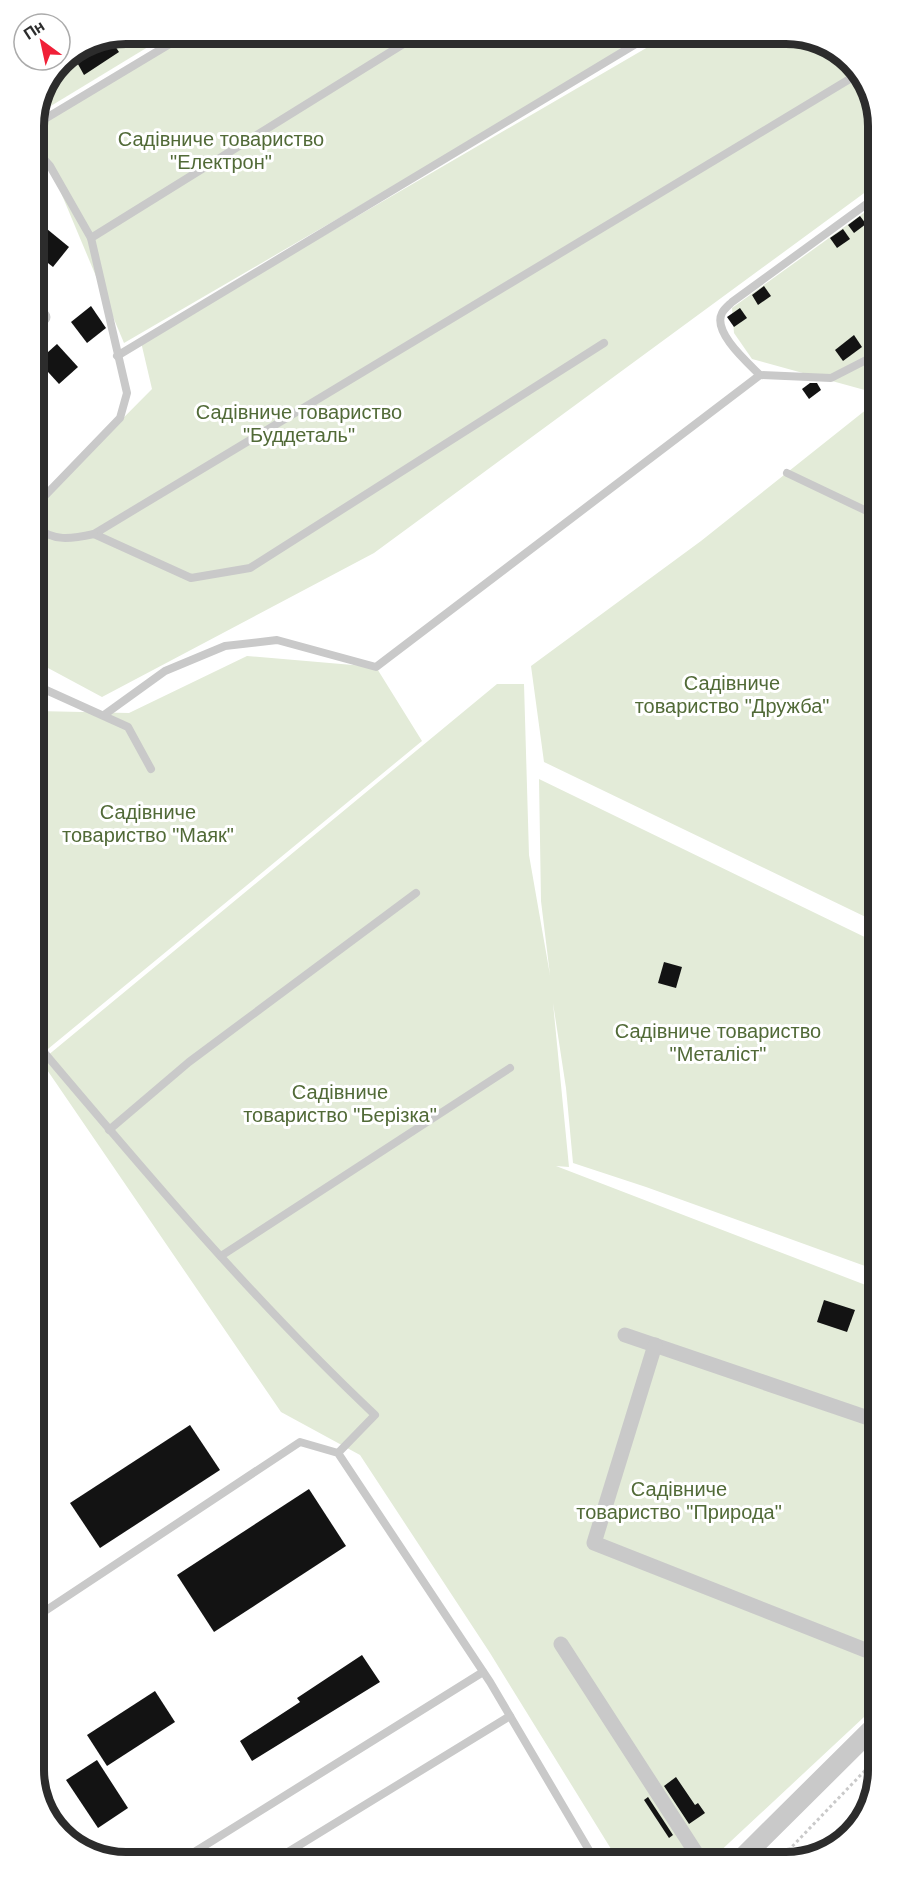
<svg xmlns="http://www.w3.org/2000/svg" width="911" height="1895" font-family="Helvetica,sans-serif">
<rect width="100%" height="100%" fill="#fff"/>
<g fill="#e3ebd8">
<polygon points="126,33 171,33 36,115 60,60"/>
<polygon points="190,33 657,33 124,343 33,126"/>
<polygon points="672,33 792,33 841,52 871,91 871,188 374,553 102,697 35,661 35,507 152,389 141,342"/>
<polygon points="872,207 872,392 752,359 734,333 732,308"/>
<polygon points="872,405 874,921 544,762 531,666 701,541"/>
<polygon points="247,656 376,667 422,741 37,1058 36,711 129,713"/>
<polygon points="497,684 524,684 529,855 550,975 541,901 539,779 875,942 876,1270 646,1187 573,1163 566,1088 553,1003 569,1167 556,1166 876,1289 878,1704 715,1856 616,1857 490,1653 360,1455 281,1412 41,1061"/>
</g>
<g fill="#131313">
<polygon points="111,40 119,52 84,75 74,57 86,50 88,54"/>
<polygon points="860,216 866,224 854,233 848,225"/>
<polygon points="47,229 69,247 53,267 34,252 34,245"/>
<polygon points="843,229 850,239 837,248 830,238"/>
<polygon points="764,286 771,296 758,305 752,295"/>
<polygon points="91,306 106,328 87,343 71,322"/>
<polygon points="740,308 747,318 734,327 727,317"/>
<polygon points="854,335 862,347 843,361 835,350"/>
<polygon points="57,344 78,367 59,384 38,361"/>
<polygon points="810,383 817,383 821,390 809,399 802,389"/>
<polygon points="664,962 682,967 676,988 658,983"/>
<polygon points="824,1300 855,1310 847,1332 817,1322"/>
<polygon points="190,1425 220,1470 100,1548 70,1503"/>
<polygon points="309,1489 346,1546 214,1632 177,1575"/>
<polygon points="362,1655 380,1682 252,1761 240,1741 300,1702 297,1698"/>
<polygon points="155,1691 175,1722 107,1766 87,1735"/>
<polygon points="97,1760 128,1808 98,1828 66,1780"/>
<polygon points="676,1777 695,1805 698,1803 705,1813 689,1824 664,1786"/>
<polygon points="648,1797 673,1835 669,1838 644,1800"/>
</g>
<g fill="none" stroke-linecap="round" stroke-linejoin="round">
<polyline stroke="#c9c9c9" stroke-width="3" stroke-dasharray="3 3" stroke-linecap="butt" points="784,1855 876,1759"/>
<g stroke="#c9c9c9" stroke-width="8">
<polyline points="33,126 188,33"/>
<polyline points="33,147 50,166 91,238"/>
<polyline points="604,343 250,568 191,578 94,534 858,74"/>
<polyline points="117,356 654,33"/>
<polyline points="760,375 831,378 872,357"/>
<polyline points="787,473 873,514"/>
<polyline points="35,506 120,418 127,393 91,238 421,33"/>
<path d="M35,526C53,542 71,539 94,534"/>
<polyline points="35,685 128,727 151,769"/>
<path d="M104,715L165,671L225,646L277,640L376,667L760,375C748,363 712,332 722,313C724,309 729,305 732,302L872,200"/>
<path d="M37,1044C145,1172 253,1300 375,1415L338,1453"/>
<polyline points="109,1130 189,1062 416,893"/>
<polyline points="221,1256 510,1068"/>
<polyline points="39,1615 300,1442 338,1453 490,1682 593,1857"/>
<polyline points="198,1850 205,1861"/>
<polyline points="275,1860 510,1716"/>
<polyline points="180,1861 483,1672"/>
</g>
<g stroke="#c9c9c9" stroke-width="15">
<polyline points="34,307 43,317 34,327"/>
<polyline points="625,1335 877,1421"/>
<polyline points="655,1345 594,1543 878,1655"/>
<polyline points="561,1644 698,1856"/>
<polyline points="866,1734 878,1745"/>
</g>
<polyline stroke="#c9c9c9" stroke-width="20" points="744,1856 878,1723"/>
</g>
<g text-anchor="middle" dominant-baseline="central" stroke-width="6" stroke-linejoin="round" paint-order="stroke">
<g font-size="20" fill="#516a37" stroke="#fff">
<text x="221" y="139">Садівниче товариство<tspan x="221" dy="23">"Електрон"</tspan></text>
<text x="299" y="412">Садівниче товариство<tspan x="299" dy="23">"Буддеталь"</tspan></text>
<text x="732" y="683">Садівниче<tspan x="732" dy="23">товариство "Дружба"</tspan></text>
<text x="148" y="812">Садівниче<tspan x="148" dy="23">товариство "Маяк"</tspan></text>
<text x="718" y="1031">Садівниче товариство<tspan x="718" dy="23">"Металіст"</tspan></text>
<text x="340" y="1092">Садівниче<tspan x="340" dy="23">товариство "Берізка"</tspan></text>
<text x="679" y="1489">Садівниче<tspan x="679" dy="23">товариство "Природа"</tspan></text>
</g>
</g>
<path d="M0 0H911V1895H0ZM126 44H786A82 82 0 0 1 868 126V1770A82 82 0 0 1 786 1852H126A82 82 0 0 1 44 1770V126A82 82 0 0 1 126 44Z" fill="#fff" fill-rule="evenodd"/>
<path fill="none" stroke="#2c2c2c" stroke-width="8" d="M126 44H786A82 82 0 0 1 868 126V1770A82 82 0 0 1 786 1852H126A82 82 0 0 1 44 1770V126A82 82 0 0 1 126 44Z"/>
<g transform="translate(42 42) rotate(327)"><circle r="28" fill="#ffffff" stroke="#ababab" stroke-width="1.5"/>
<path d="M0-4.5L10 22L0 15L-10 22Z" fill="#f02038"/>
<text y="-9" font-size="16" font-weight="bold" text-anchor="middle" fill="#2c2c2c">Пн</text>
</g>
</svg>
